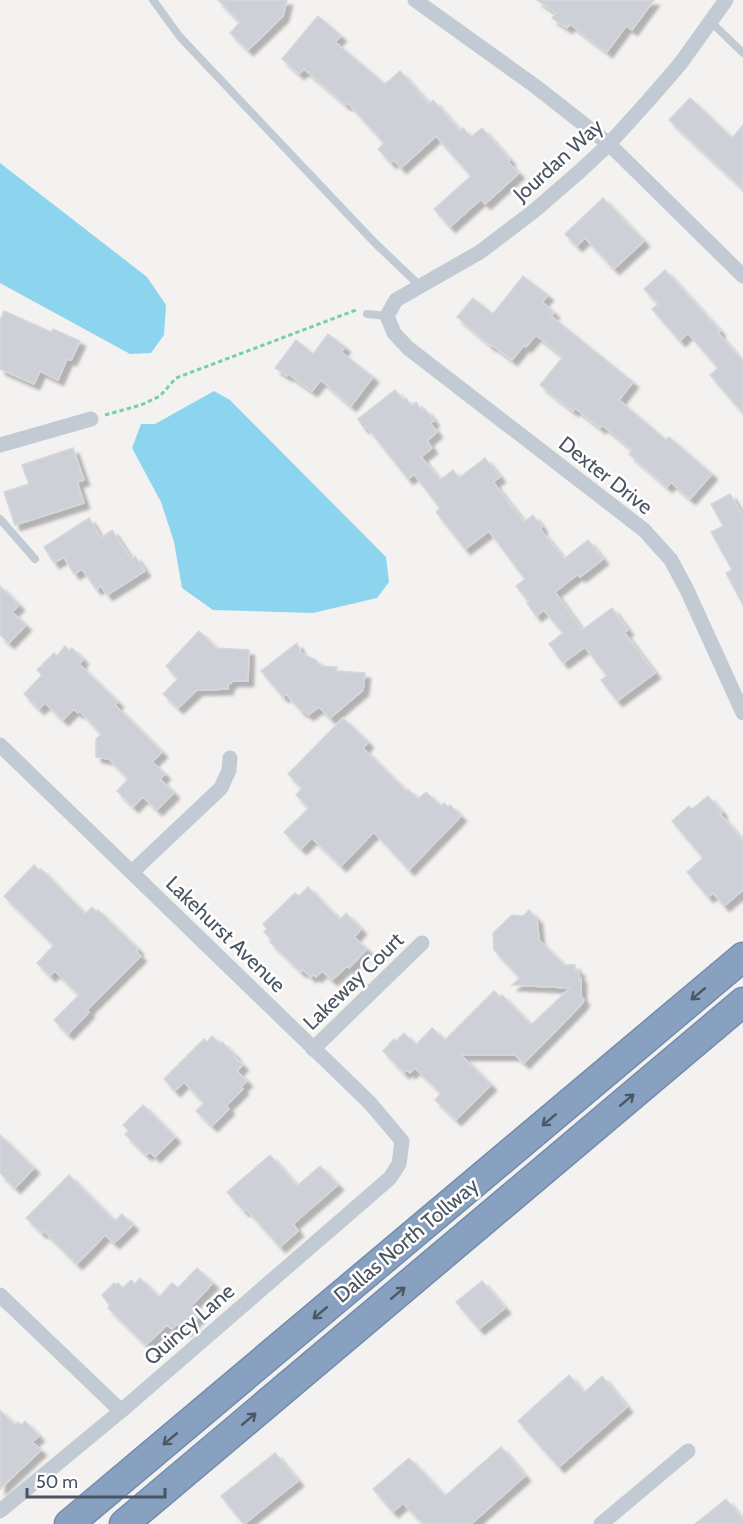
<svg xmlns="http://www.w3.org/2000/svg" width="743" height="1524" font-family="Cabin,sans-serif">
<defs>
<filter id="shadow"><feDropShadow dx="5.5" dy="5.5" stdDeviation="1.5" flood-color="#0004"/></filter>
</defs>
<rect width="100%" height="100%" fill="#f4f2f1"/>
<g fill="#8dd5ee">
<polygon points="0,163 147,277 166,305 164,335 151,353 130,354 0,283"/>
<polygon points="214,391 230,400 386,557 389,582 377,598 313,613 213,610 182,588 174,542 161,502 132,448 141,424 155,424"/>
</g>
<g fill="#cdd0d7" stroke="#d5d7dd" stroke-width="1.5" filter="url(#shadow)">
<polygon points="218,0 287,0 283,16 248,50 230,33 240,22"/>
<polygon points="537,0 654,0 632,30 626,26 607,52 570,24 567,28 552,18 556,13"/>
<polygon points="318,16 341,36 335,42 385,84 400,71 429,104 433,100 460,131 463,128 471,137 482,128 510,160 508,162 519,173 485,204 481,199 450,227 434,209 471,176 436,136 401,168 394,160 391,163 378,149 384,143 348,103 346,105 304,69 299,74 282,59"/>
<polygon points="690,98 732,138 743,125 743,189 669,120"/>
<polygon points="603,198 644,241 614,269 585,238 577,246 565,234"/>
<polygon points="665,270 720,331 718,333 743,362 743,413 710,375 718,368 688,333 680,341 652,309 658,304 644,289"/>
<polygon points="523,276 548,295 542,302 554,312 551,316 633,382 619,400 666,440 669,437 712,474 690,499 671,482 667,487 629,454 633,450 602,425 600,428 575,408 573,411 540,385 563,357 536,335 526,347 524,345 512,360 492,345 491,346 457,317 473,298 493,314"/>
<polygon points="4,311 51,332 53,329 80,341 71,360 67,359 58,380 40,371 34,384 0,369 0,321"/>
<polygon points="328,334 345,347 341,352 373,377 351,406 321,380 312,391 288,374 287,376 275,368 296,340 313,354"/>
<polygon points="395,390 403,400 406,398 411,406 416,402 422,411 425,409 434,421 430,423 437,432 427,441 432,448 421,457 440,480 453,470 459,478 485,458 500,477 493,482 524,522 533,515 542,527 540,529 564,559 588,540 603,559 580,577 578,574 555,592 582,630 612,608 628,630 624,632 655,673 617,701 601,680 607,676 585,647 563,663 549,644 563,633 544,610 536,616 527,603 529,602 516,586 525,579 489,531 465,549 436,512 440,508 414,474 408,479 367,427 363,427 358,419"/>
<polygon points="73,448 84,480 77,482 84,503 15,525 4,492 29,484 22,465"/>
<polygon points="730,494 743,516 743,605 726,573 732,570 711,532 723,526 711,504"/>
<polygon points="89,518 101,538 112,530 131,559 135,556 145,571 107,595 101,586 96,589 82,569 74,574 64,557 54,563 44,547"/>
<polygon points="0,586 19,605 12,612 26,625 9,643 0,635"/>
<polygon points="199,631 216,648 249,650 248,681 232,681 231,683 228,684 228,689 197,690 178,708 163,694 178,679 166,666"/>
<polygon points="297,643 301,653 316,660 320,666 337,667 336,671 365,673 363,690 330,718 319,707 308,715 303,710 302,712 286,694 283,697 261,671"/>
<polygon points="65,646 69,650 72,648 83,659 79,664 118,702 115,705 162,752 152,762 165,774 160,779 174,793 157,810 143,797 133,807 117,791 128,779 109,759 96,757 96,739 101,734 80,711 78,713 74,709 63,720 45,703 39,709 24,694 42,675 37,670 54,653 57,656"/>
<polygon points="343,718 368,742 363,748 406,791 408,789 418,799 426,792 441,806 444,803 448,807 450,805 461,816 409,870 374,832 341,866 312,838 301,849 284,832 309,808 296,795 302,788 288,774"/>
<polygon points="708,796 722,812 720,814 743,841 743,890 724,906 713,893 708,897 687,872 703,858 672,821 689,806 692,809"/>
<polygon points="34,865 40,871 41,869 85,914 92,907 97,912 98,910 138,949 136,951 141,956 87,1010 89,1012 68,1034 54,1020 79,995 55,971 50,976 37,963 54,945 4,896"/>
<polygon points="308,887 340,920 346,913 361,929 354,937 367,949 349,968 347,966 332,980 322,971 316,977 313,974 311,977 303,970 301,972 270,942 272,940 264,932 267,929 263,924 295,893 299,896"/>
<polygon points="529,910 537,919 539,940 564,965 575,965 575,970 579,970 579,980 581,978 581,996 584,1000 580,1006 524,1063 515,1055 461,1055 491,1085 456,1120 435,1100 441,1093 415,1068 410,1073 407,1070 404,1073 383,1051 394,1039 396,1041 404,1033 416,1045 432,1028 445,1040 494,991 500,997 502,995 531,1025 570,988 512,985 520,978 494,950 493,933 512,915 523,916"/>
<polygon points="212,1036 220,1044 222,1042 235,1055 234,1056 243,1065 237,1071 247,1081 241,1087 243,1089 226,1106 229,1109 212,1126 196,1111 204,1103 184,1082 175,1091 164,1079 204,1039 207,1042"/>
<polygon points="143,1105 175,1137 155,1157 150,1152 146,1155 125,1134 129,1131 123,1125"/>
<polygon points="0,1135 34,1168 15,1188 0,1173"/>
<polygon points="270,1155 297,1186 320,1166 338,1185 293,1224 298,1231 280,1247 246,1209 244,1211 227,1192"/>
<polygon points="69,1175 115,1221 122,1214 133,1225 114,1243 105,1235 77,1264 44,1231 42,1233 26,1218"/>
<polygon points="197,1268 213,1283 191,1306 200,1315 185,1331 177,1324 172,1329 167,1325 146,1345 108,1308 110,1306 102,1295 114,1283 116,1285 118,1283 123,1288 131,1280 135,1284 140,1278 159,1297 172,1283 178,1288"/>
<polygon points="482,1281 505,1308 479,1329 456,1302"/>
<polygon points="569,1375 584,1393 602,1376 627,1407 559,1467 518,1421"/>
<polygon points="0,1410 14,1425 18,1422 21,1425 25,1421 39,1436 32,1442 41,1450 0,1489"/>
<polygon points="501,1447 525,1476 471,1524 423,1524 403,1503 393,1512 373,1489 409,1458 445,1496"/>
<polygon points="275,1453 298,1481 244,1524 221,1496"/>
<polygon points="726,1499 743,1520 743,1524 695,1524"/>
</g>
<g fill="none" stroke-linecap="round" stroke-linejoin="round">
<defs>
<g id="highway">
<polyline points="69,1524 743,957"/>
<polyline points="124,1524 743,1002"/>
</g>
</defs>
<use href="#highway" stroke="#748cac" stroke-width="31"/>
<polyline stroke="#77d0a9" stroke-width="3" stroke-dasharray="4.5 3" stroke-linecap="butt" points="105,415 141,405 160,396 176,378 356,310"/>
<g stroke="#c2cbd3" stroke-width="8">
<polyline points="153,0 180,37 374,242 420,286"/>
<polyline points="711,22 743,53"/>
<polyline points="367,314 387,316"/>
<polyline points="0,519 35,559"/>
</g>
<g stroke="#c2cbd3" stroke-width="15">
<polyline points="415,0 535,86 609,144 743,276"/>
<polyline points="726,0 680,64 648,101 609,144 579,172 534,211 480,252 396,300 387,316 394,333 408,348 644,530 671,560 687,590 743,713"/>
<polyline points="0,445 91,419"/>
<polyline points="0,745 370,1103 402,1141 399,1164 390,1178 121,1411 0,1511"/>
<polyline points="132,872 221,788 229,770 230,758"/>
<polyline points="313,1049 422,943"/>
<polyline points="0,1295 121,1411"/>
<polyline points="601,1524 688,1451"/>
</g>
<use href="#highway" stroke="#89a1c0" stroke-width="28"/>
</g>
<defs><path id="oneway-shaft" d="M-6 0H5M1.5-3L5.5 0L1.5 3" fill="none" stroke-width="1.6" stroke-linecap="round" stroke-linejoin="round" transform="scale(1.5)"/></defs>
<g stroke="#4c5865">
<use href="#oneway-shaft" transform="translate(698 994) rotate(140)"/>
<use href="#oneway-shaft" transform="translate(627 1100) rotate(-40)"/>
<use href="#oneway-shaft" transform="translate(549 1120) rotate(140)"/>
<use href="#oneway-shaft" transform="translate(398 1293) rotate(-40)"/>
<use href="#oneway-shaft" transform="translate(320 1313) rotate(140)"/>
<use href="#oneway-shaft" transform="translate(249 1419) rotate(-40)"/>
<use href="#oneway-shaft" transform="translate(170 1439) rotate(140)"/>
</g>
<g text-anchor="middle" dominant-baseline="central" stroke-width="5" stroke-linejoin="round" paint-order="stroke">
<g font-size="21" fill="#495460" stroke="#fff">
<text transform="translate(558 160) rotate(-42)">Jourdan Way</text>
<text transform="translate(606 475) rotate(38)">Dexter Drive</text>
<text transform="translate(226 934) rotate(44)">Lakehurst Avenue</text>
<text transform="translate(353 981) rotate(-44)">Lakeway Court</text>
<text transform="translate(406 1240) rotate(-40)">Dallas North Tollway</text>
<text transform="translate(189 1324) rotate(-41)">Quincy Lane</text>
</g>
</g>
<path d="M27 1488v9h138v-9" fill="none" stroke="#495460" stroke-width="3"/>
<text x="36" y="1488" font-size="18" fill="#495460" stroke="#ffffff" stroke-width="4.5" paint-order="stroke">50 m</text>
</svg>
